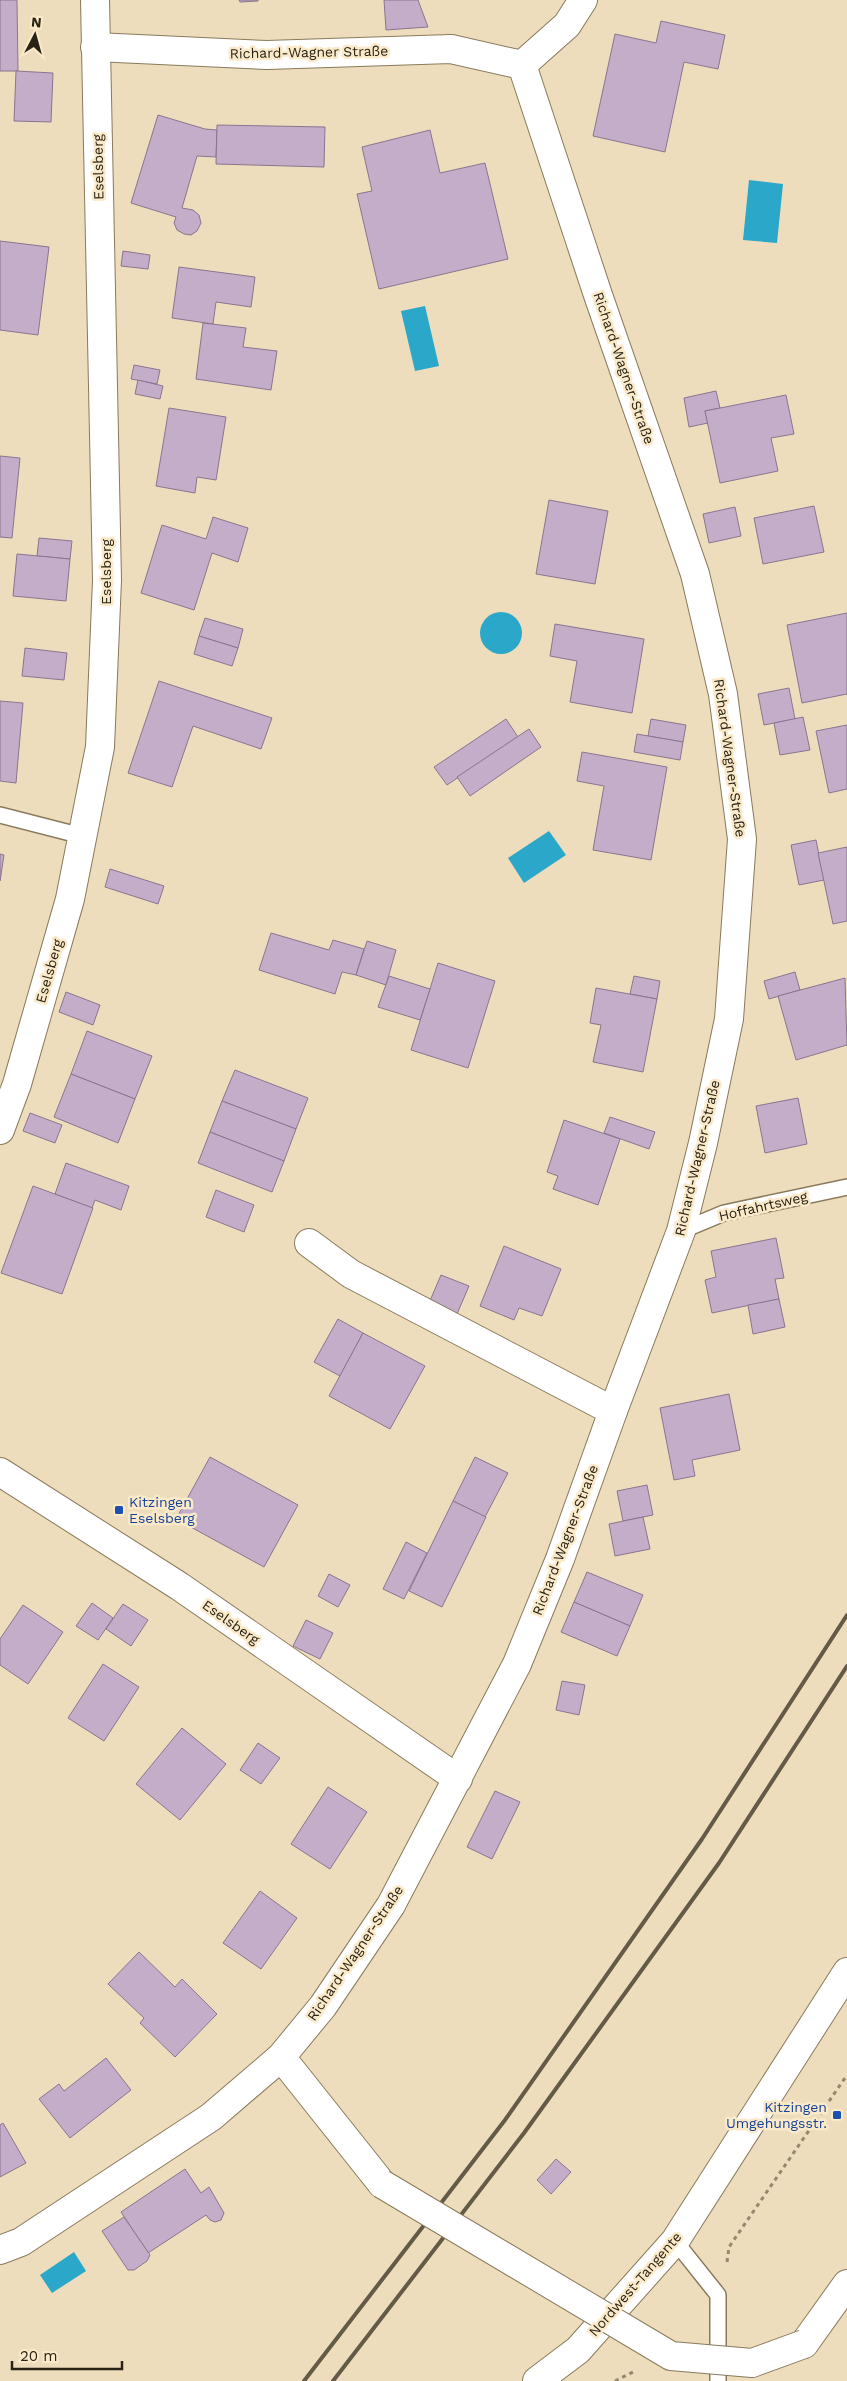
<svg xmlns="http://www.w3.org/2000/svg" width="847" height="2381" font-family="'Work Sans',sans-serif">
<rect width="100%" height="100%" fill="#edddbc"/>
<g fill="#2ba7ca">
<polygon points="749,180 783,184 777,243 743,240"/>
<polygon points="425,306 439,366 415,371 401,311"/>
<circle cx="501" cy="633" r="21"/>
<polygon points="549,831 566,855 524,883 508,858"/>
<polygon points="74,2252 86,2271 52,2293 40,2275"/>
</g>
<g fill="#c3adc9" stroke="#8a7590">
<polygon points="0,0 17,0 18,71 0,71"/>
<polygon points="239,0 258,0 258,1 240,2"/>
<polygon points="384,0 418,0 428,27 386,30"/>
<polygon points="661,21 725,35 718,69 684,62 665,152 593,136 615,34 656,43"/>
<polygon points="16,71 53,73 51,122 14,121"/>
<polygon points="158,115 205,129 217,130 216,157 197,156 182,208 193,210 199,215 201,223 197,231 191,235 184,234 177,230 174,223 176,217 131,203"/>
<polygon points="217,125 325,127 324,167 216,164"/>
<polygon points="430,130 440,173 485,163 508,259 379,289 357,194 372,191 362,147"/>
<polygon points="0,241 49,247 38,335 0,330"/>
<polygon points="123,251 150,255 148,269 121,266"/>
<polygon points="179,267 255,277 251,307 216,302 213,324 172,318"/>
<polygon points="203,323 246,328 243,347 277,351 271,390 196,379"/>
<polygon points="134,365 160,370 157,384 131,379"/>
<polygon points="138,380 163,386 160,399 135,394"/>
<polygon points="716,391 720,408 705,411 708,423 689,427 684,398"/>
<polygon points="786,395 794,434 771,438 778,471 720,483 705,411"/>
<polygon points="169,408 226,417 216,480 197,477 195,493 156,486"/>
<polygon points="0,456 20,458 12,538 0,537"/>
<polygon points="549,500 608,511 595,584 536,574"/>
<polygon points="814,506 824,552 763,564 754,518"/>
<polygon points="735,507 741,536 709,543 703,514"/>
<polygon points="213,517 248,528 238,562 212,553 194,610 141,593 162,525 206,539"/>
<polygon points="39,538 72,541 70,559 37,556"/>
<polygon points="17,554 70,559 66,601 13,596"/>
<polygon points="847,613 847,694 802,703 787,625"/>
<polygon points="205,618 243,629 238,648 199,636"/>
<polygon points="555,624 644,639 632,713 570,702 577,661 550,656"/>
<polygon points="199,636 238,648 232,666 194,654"/>
<polygon points="25,648 67,653 64,680 22,676"/>
<polygon points="159,681 272,718 261,749 193,726 172,787 128,773"/>
<polygon points="789,688 795,719 764,725 758,694"/>
<polygon points="0,701 23,703 16,783 0,781"/>
<polygon points="803,717 810,750 780,755 774,723"/>
<polygon points="506,719 518,737 447,785 434,767"/>
<polygon points="651,719 686,725 683,742 648,736"/>
<polygon points="847,725 847,789 829,793 816,731"/>
<polygon points="529,729 541,747 470,796 457,777"/>
<polygon points="637,734 683,742 680,760 634,752"/>
<polygon points="582,752 667,767 651,860 593,850 604,786 577,781"/>
<polygon points="816,840 824,880 799,885 791,845"/>
<polygon points="847,847 847,921 833,924 818,853"/>
<polygon points="0,854 4,855 0,881"/>
<polygon points="110,869 164,886 158,904 105,887"/>
<polygon points="271,933 329,950 333,940 364,949 356,975 342,972 335,994 259,970"/>
<polygon points="367,941 396,950 386,985 356,975"/>
<polygon points="438,963 495,981 468,1068 411,1050"/>
<polygon points="795,972 800,990 769,999 764,981"/>
<polygon points="389,976 430,989 420,1020 378,1007"/>
<polygon points="634,976 660,981 657,999 630,994"/>
<polygon points="845,978 847,1045 796,1060 778,996"/>
<polygon points="596,988 657,999 643,1072 593,1062 601,1025 590,1023"/>
<polygon points="66,992 100,1005 93,1025 59,1012"/>
<polygon points="87,1031 152,1056 135,1099 71,1074"/>
<polygon points="235,1070 308,1098 296,1129 222,1101"/>
<polygon points="71,1074 135,1099 118,1143 54,1117"/>
<polygon points="798,1098 807,1144 765,1153 756,1106"/>
<polygon points="222,1101 296,1129 284,1161 210,1132"/>
<polygon points="30,1113 62,1125 55,1143 23,1131"/>
<polygon points="610,1117 655,1132 649,1149 604,1133"/>
<polygon points="564,1120 620,1139 598,1205 553,1189 558,1176 547,1172"/>
<polygon points="210,1132 284,1161 272,1192 198,1163"/>
<polygon points="66,1163 129,1186 121,1210 95,1200 92,1208 55,1194"/>
<polygon points="33,1186 93,1208 62,1294 1,1273"/>
<polygon points="216,1190 254,1205 244,1232 206,1217"/>
<polygon points="776,1238 784,1278 775,1279 779,1299 712,1313 705,1280 716,1277 711,1251"/>
<polygon points="504,1246 561,1269 542,1316 519,1308 514,1320 480,1306"/>
<polygon points="441,1275 469,1286 457,1314 429,1303"/>
<polygon points="779,1299 785,1327 753,1334 748,1305"/>
<polygon points="338,1319 363,1333 340,1376 314,1362"/>
<polygon points="363,1333 425,1366 390,1429 329,1396"/>
<polygon points="729,1394 740,1450 692,1460 695,1476 674,1480 660,1408"/>
<polygon points="210,1457 298,1505 264,1567 176,1519"/>
<polygon points="475,1457 508,1473 485,1517 453,1501"/>
<polygon points="647,1485 653,1515 623,1521 617,1491"/>
<polygon points="453,1501 486,1517 442,1607 409,1591"/>
<polygon points="643,1517 650,1549 615,1556 609,1524"/>
<polygon points="406,1542 427,1553 404,1599 383,1589"/>
<polygon points="587,1572 643,1595 630,1626 574,1602"/>
<polygon points="329,1574 350,1585 338,1607 318,1596"/>
<polygon points="574,1602 630,1626 617,1656 561,1632"/>
<polygon points="92,1603 113,1618 98,1640 76,1626"/>
<polygon points="123,1604 148,1620 131,1646 106,1629"/>
<polygon points="23,1605 63,1632 28,1684 0,1665 0,1639"/>
<polygon points="306,1620 333,1633 320,1659 293,1646"/>
<polygon points="103,1664 139,1687 104,1741 68,1718"/>
<polygon points="562,1681 585,1685 579,1715 556,1710"/>
<polygon points="182,1728 226,1764 180,1820 136,1784"/>
<polygon points="258,1743 280,1758 261,1784 240,1770"/>
<polygon points="328,1787 367,1812 330,1869 291,1844"/>
<polygon points="495,1791 520,1802 492,1859 467,1847"/>
<polygon points="260,1891 297,1918 261,1969 223,1943"/>
<polygon points="139,1952 175,1987 182,1979 217,2014 175,2057 140,2023 144,2018 108,1984"/>
<polygon points="106,2058 131,2090 70,2138 39,2099 59,2084 64,2091"/>
<polygon points="3,2123 26,2163 0,2177 0,2125"/>
<polygon points="556,2159 571,2172 551,2194 537,2180"/>
<polygon points="185,2169 201,2193 209,2187 224,2213 221,2220 215,2222 210,2220 206,2215 148,2253 121,2212"/>
<polygon points="124,2217 150,2255 147,2261 134,2270 128,2270 102,2231"/>
</g>
<g fill="none" stroke-linecap="round" stroke-linejoin="round">
<defs>
<g id="lane">
<polyline points="0,815 82,836"/>
<polyline points="681,1231 724,1213 847,1187"/>
<polyline points="675,2241 718,2295 718,2381"/>
</g>
<g id="street">
<polyline points="95,47 267,55 451,49 522,65"/>
<polyline points="0,1130 17,1084 70,899 100,747 107,580 95,0"/>
<polyline points="309,1243 351,1274 613,1411"/>
<polyline points="0,1472 179,1586 458,1779"/>
<polyline points="281,2057 382,2184"/>
<polyline points="0,2250 21,2242 211,2117 281,2057 323,2006 391,1905 517,1664 560,1559 613,1411 681,1231 703,1143 729,1019 742,839 723,694 695,574 598,295 522,65 567,25 583,0"/>
<polyline points="804,2344 847,2284"/>
</g>
<polyline id="secondary" points="537,2381 578,2350 675,2241 847,1972"/>
</defs>
<use href="#lane" stroke="#897a5c" stroke-width="18"/>
<use href="#street" stroke="#897a5c" stroke-width="30"/>
<use href="#secondary" stroke="#897a5c" stroke-width="30"/>
<g stroke="#938870" stroke-width="3" stroke-dasharray="4 4" stroke-linecap="butt">
<polyline points="824,2109 837,2115"/>
<polyline points="727,2262 729,2247 847,2075"/>
<polyline points="615,2381 633,2372"/>
</g>
<use href="#lane" stroke="#fff" stroke-width="15"/>
<use href="#street" stroke="#fff" stroke-width="28"/>
<use href="#secondary" stroke="#fff" stroke-width="28"/>
<g stroke="#635a47" stroke-width="4">
<polyline points="304,2381 505,2120 702,1839 847,1615"/>
<polyline points="333,2381 524,2133 719,1863 847,1666"/>
</g>
<defs>
<polyline id="street-bridge" points="382,2184 671,2356 752,2363 804,2344"/>
</defs>
<use href="#street-bridge" stroke="#897a5c" stroke-width="30" stroke-linecap="butt"/>
<use href="#street-bridge" stroke="#fff" stroke-width="28"/>
</g>
<g fill="#1a4fb4" stroke="#fbeac9" stroke-width="2">
<rect x="114" y="1505" width="10" height="10" rx="2.5"/>
<rect x="832" y="2110" width="10" height="10" rx="2.5"/>
</g>
<g text-anchor="middle" dominant-baseline="central" stroke-width="5" stroke-linejoin="round" paint-order="stroke">
<g font-size="14" fill="#292316" stroke="#fbeac9">
<text transform="translate(309 52) rotate(-1)">Richard-Wagner Straße</text>
<text transform="translate(98 167) rotate(-91)">Eselsberg</text>
<text transform="translate(624 368) rotate(71)">Richard-Wagner-Straße</text>
<text transform="translate(106 572) rotate(-90)">Eselsberg</text>
<text transform="translate(730 758) rotate(82)">Richard-Wagner-Straße</text>
<text transform="translate(49 971) rotate(-74)">Eselsberg</text>
<text transform="translate(697 1158) rotate(-77)">Richard-Wagner-Straße</text>
<text transform="translate(763 1206) rotate(-13)">Hoffahrtsweg</text>
<text transform="translate(565 1540) rotate(-69)">Richard-Wagner-Straße</text>
<text transform="translate(231 1622) rotate(35)">Eselsberg</text>
<text transform="translate(355 1953) rotate(-56)">Richard-Wagner-Straße</text>
<text transform="translate(635 2284) rotate(-49)">Nordwest-Tangente</text>
</g>
<g font-size="14" fill="#164399" stroke="#fbeac9" text-anchor="start">
<text x="129" y="1502">Kitzingen<tspan x="129" dy="16">Eselsberg</tspan></text>
<text x="827" y="2107" text-anchor="end">Kitzingen<tspan x="827" dy="16">Umgehungsstr.</tspan></text>
</g>
</g>
<g transform="translate(35 35) rotate(6)" stroke="#fbeac9" stroke-width="4" paint-order="stroke">
<path d="M0-4L9 19L0 12L-9 19Z" fill="#292316"/>
<text y="-8" font-size="14" font-weight="bold" text-anchor="middle" fill="#292316">N</text>
</g>
<path d="M12 2361v8h110v-8" fill="none" stroke="#292316" stroke-width="2.5"/>
<text x="20" y="2361" font-size="15" fill="#292316" stroke="#fbeac9" stroke-width="4" paint-order="stroke">20 m</text>
</svg>
